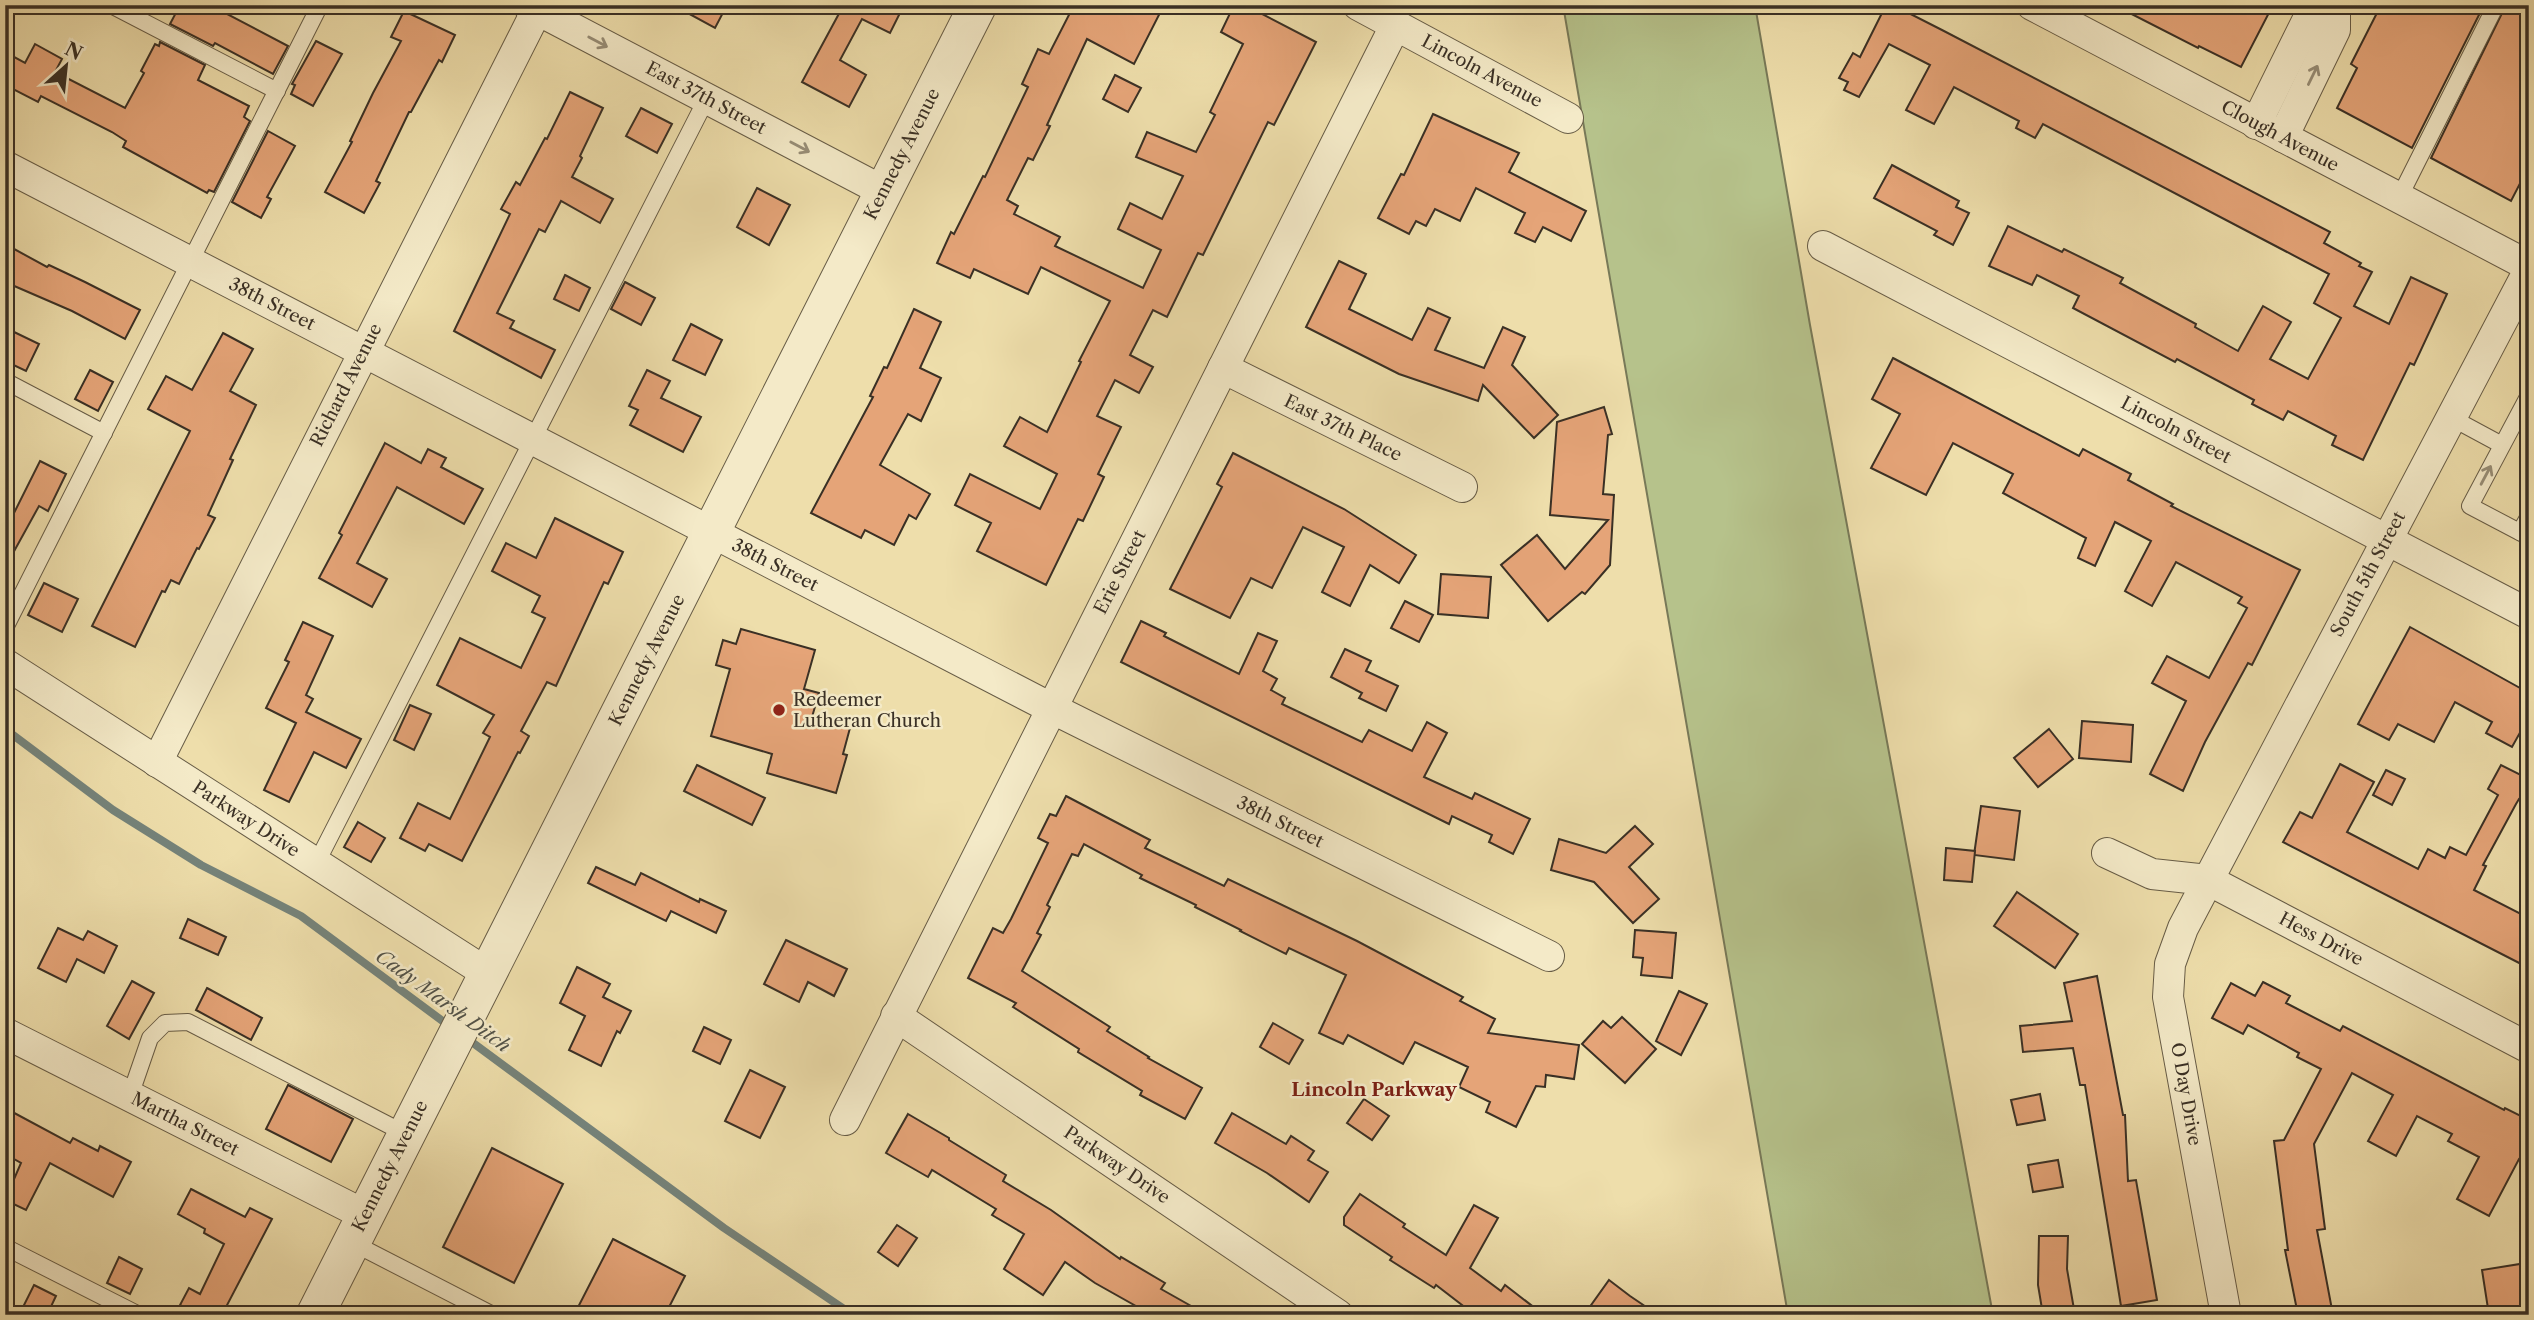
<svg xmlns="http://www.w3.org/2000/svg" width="2534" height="1320" font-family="'Libre Caslon Text',serif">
<rect width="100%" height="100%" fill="#eedeab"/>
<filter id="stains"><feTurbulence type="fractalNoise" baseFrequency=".00286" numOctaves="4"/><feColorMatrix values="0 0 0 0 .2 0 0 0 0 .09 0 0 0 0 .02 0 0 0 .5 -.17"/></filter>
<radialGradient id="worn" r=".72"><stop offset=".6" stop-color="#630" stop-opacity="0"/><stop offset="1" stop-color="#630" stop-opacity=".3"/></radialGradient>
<polygon fill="#b6c28b" stroke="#787958" stroke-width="2" points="1563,5 1755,5 1810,325 1993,1315 1788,1315"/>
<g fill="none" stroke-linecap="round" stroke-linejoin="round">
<g stroke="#75837a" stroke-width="8">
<polyline points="5,729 113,810 201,865 301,916 452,1028"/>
<polyline points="465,1037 724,1228 853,1315"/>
</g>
</g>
<g fill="#e5a478" stroke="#3a3025" stroke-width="2">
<polygon points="180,5 210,5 288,46 273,74 215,43 213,46 170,24"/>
<polygon points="673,5 727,5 715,28"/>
<polygon points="837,5 904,5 890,33 862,19 840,60 866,75 849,107 802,82 842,8"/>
<polygon points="1074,5 1164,5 1134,64 1087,39 1047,125 1050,126 1033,160 1028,158 1007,200 1018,206 1014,214 1060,237 1055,246 1143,288 1161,250 1118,229 1130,203 1162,219 1183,176 1136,157 1147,132 1196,152 1215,115 1210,112 1243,44 1221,32 1234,5 1245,5 1316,42 1274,125 1268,122 1203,255 1198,253 1167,317 1153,310 1130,355 1153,367 1139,393 1115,380 1097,416 1121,427 1098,474 1104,477 1083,521 1078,519 1046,585 977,551 991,523 955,505 970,474 1040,509 1057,474 1004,446 1020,417 1047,432 1081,362 1079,361 1110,301 1041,267 1028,294 974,269 970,278 937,263 951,232 954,234 983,176 985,177 1028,87 1022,84 1038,49 1049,54"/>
<polygon points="1886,5 1893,5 1942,30 2330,232 2324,243 2361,263 2359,266 2372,272 2354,306 2389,324 2411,277 2447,294 2414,365 2410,363 2363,460 2332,445 2336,436 2288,411 2283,420 2252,404 2254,400 2177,359 2175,362 2073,308 2079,296 2037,275 2032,285 1989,266 2008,226 2062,252 2064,249 2123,278 2120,283 2196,324 2195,327 2238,351 2263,306 2291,322 2270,359 2308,379 2341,318 2314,303 2329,274 2043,124 2035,138 2016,128 2019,121 1954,87 1934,124 1906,110 1930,65 1889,44 1859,97 1844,90 1848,82 1839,78 1853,53 1860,57"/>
<polygon points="2114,5 2273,5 2241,67 2199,46 2198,48"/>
<polygon points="2381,5 2484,5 2412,148 2337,108 2357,68 2351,64"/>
<polygon points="2506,5 2529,5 2529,166 2511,201 2431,158"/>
<polygon points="404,11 455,35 442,62 439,60 411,112 409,112 376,181 380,183 364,213 325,192 352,142 350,141 373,93 401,41 391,37"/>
<polygon points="316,41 342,54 313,106 291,94 295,85 292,84"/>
<polygon points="160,42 205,65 198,80 249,106 244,117 250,121 214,192 209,190 207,193 123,147 126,141 112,132 41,96 38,102 5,85 5,52 25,63 35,44 62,59 55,72 125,108 144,73 141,71 155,44 159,46"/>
<polygon points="1115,75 1141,88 1128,112 1103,99"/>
<polygon points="570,92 603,108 580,156 582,158 572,177 613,199 600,223 561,201 545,232 539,229 497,313 514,321 510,328 555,350 541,378 454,331 510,214 501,209 516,182 520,185 545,138 547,139"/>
<polygon points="641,108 672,124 657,153 626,136"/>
<polygon points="1433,114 1519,153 1509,172 1586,211 1571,241 1543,227 1535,242 1515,233 1525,213 1476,188 1460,221 1435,209 1426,226 1416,221 1409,234 1378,218 1401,174 1404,175"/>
<polygon points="268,131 295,146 267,197 271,199 261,218 232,202"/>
<polygon points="1892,165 1959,201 1956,207 1969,213 1953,245 1934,235 1937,231 1874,198"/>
<polygon points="757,188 790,205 769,245 737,227"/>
<polygon points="5,244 47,267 49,265 85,282 140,310 125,339 72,311 5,282"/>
<polygon points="1339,261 1366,274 1349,309 1412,340 1428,308 1450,318 1435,350 1484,368 1503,327 1525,337 1512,365 1558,415 1534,438 1483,385 1478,401 1399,374 1306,327"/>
<polygon points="565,275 590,288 579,311 554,299"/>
<polygon points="625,282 655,298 641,325 611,309"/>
<polygon points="914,309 941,322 920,368 941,378 921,421 908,414 880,465 930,494 916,519 909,515 894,545 865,530 861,538 811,513 873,397 870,396 884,367 887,368"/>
<polygon points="691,324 722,340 705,375 673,360"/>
<polygon points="12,331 39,344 26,371 5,361 5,344"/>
<polygon points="223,333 253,349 230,391 256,405 230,459 233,460 208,515 215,518 199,549 197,548 179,584 171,580 165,592 162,591 135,647 92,626 190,431 148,409 166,376 192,390"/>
<polygon points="1893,358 2079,456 2083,449 2131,474 2128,480 2173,504 2171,506 2300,570 2252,665 2248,663 2205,742 2183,791 2150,774 2186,701 2152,683 2167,656 2209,678 2247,608 2238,603 2242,597 2176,562 2152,606 2125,591 2151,541 2115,522 2095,566 2078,558 2086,538 2003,493 2013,474 1953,443 1926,495 1871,468 1900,414 1872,399"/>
<polygon points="90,370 113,382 98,411 75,399"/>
<polygon points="647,370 670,381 661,398 701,417 683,452 630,425 638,410 629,406"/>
<polygon points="1604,407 1612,434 1608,435 1603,494 1614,495 1610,565 1585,594 1582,592 1548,621 1501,565 1537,535 1565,569 1608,520 1550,515 1557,422"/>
<polygon points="385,443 421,463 428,449 446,458 441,467 483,489 464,524 397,487 357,563 387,579 372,607 319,578 342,535 339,533"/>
<polygon points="1233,453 1344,509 1416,555 1399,583 1370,565 1350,606 1322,592 1344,547 1303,527 1272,588 1251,578 1230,618 1170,589 1222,487 1217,484"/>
<polygon points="40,461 66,474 48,511 39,506 12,555 5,552 5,531"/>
<polygon points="555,518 623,552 608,584 604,582 556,686 547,682 521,731 529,736 520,753 518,752 462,861 429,844 425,851 400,838 418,803 450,819 490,737 483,733 494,715 437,685 460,638 521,668 545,618 532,612 540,596 492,571 506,543 536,558"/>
<polygon points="1441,574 1491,577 1488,618 1438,614"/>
<polygon points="44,583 78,599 62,632 28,615"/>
<polygon points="1405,601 1433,615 1419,642 1391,628"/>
<polygon points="1141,621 1166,633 1164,636 1239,674 1258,633 1277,641 1263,671 1277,679 1271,690 1285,698 1282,704 1362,742 1369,730 1412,751 1427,722 1447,733 1424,777 1472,799 1475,793 1530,819 1513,854 1489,842 1492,835 1452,816 1449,824 1121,662"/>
<polygon points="303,622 333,636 306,695 313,699 306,712 361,739 346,768 314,752 289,802 264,790 296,723 266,708 289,662 285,660"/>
<polygon points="2410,627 2529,693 2529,733 2522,729 2512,747 2486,733 2492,722 2455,702 2434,742 2398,724 2389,740 2358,724"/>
<polygon points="741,629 815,650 804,689 819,693 812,717 850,728 843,754 847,755 836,793 767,773 772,754 711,736 730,669 716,665 723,640 736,644"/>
<polygon points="1345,649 1371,661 1366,671 1398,686 1386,711 1359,698 1362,693 1331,677"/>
<polygon points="410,705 431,714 414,750 394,740"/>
<polygon points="2082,721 2133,725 2131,762 2079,758"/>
<polygon points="2049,729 2073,759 2038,787 2014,758"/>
<polygon points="2340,764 2374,782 2347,832 2418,869 2428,849 2445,858 2450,847 2466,855 2498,795 2488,789 2501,765 2529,779 2529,804 2519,799 2516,804 2483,865 2486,866 2474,890 2529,918 2529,968 2283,842 2300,812 2312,818"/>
<polygon points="697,765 765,798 752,825 684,791"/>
<polygon points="2386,770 2405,779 2392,805 2373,795"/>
<polygon points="1066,796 1150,840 1145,848 1224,886 1228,879 1357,941 1463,997 1460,1001 1495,1019 1488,1033 1579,1045 1574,1079 1546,1075 1545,1087 1536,1086 1516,1127 1486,1112 1490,1102 1459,1087 1468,1067 1415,1042 1403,1064 1348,1035 1343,1044 1319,1033 1346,975 1289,948 1286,954 1240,931 1241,930 1195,907 1196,905 1140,878 1142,875 1084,844 1078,856 1072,854 1047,905 1050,907 1037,933 1041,935 1022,971 1110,1027 1107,1031 1149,1057 1148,1058 1202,1088 1185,1119 1140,1095 1142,1091 1078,1052 1079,1049 1013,1007 1016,1003 968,978 993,928 1003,933 1011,919 1048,843 1038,838 1050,814 1056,816"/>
<polygon points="1981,806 2020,811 2014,860 1974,855"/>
<polygon points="358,822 385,838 371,862 344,847"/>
<polygon points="1635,826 1653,844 1629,867 1659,899 1633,923 1594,882 1551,870 1559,839 1606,853"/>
<polygon points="1946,848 1975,851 1972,882 1944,880"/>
<polygon points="596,867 635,885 641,873 699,902 700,899 726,911 716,933 671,911 666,921 588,883"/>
<polygon points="2017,892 2078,934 2055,968 1994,926"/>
<polygon points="188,919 226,937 218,955 180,938"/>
<polygon points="58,928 83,940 88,931 117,946 104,973 77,959 66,982 38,968"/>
<polygon points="1635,930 1676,933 1672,978 1641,975 1643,958 1633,957"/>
<polygon points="786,940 847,969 834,996 808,982 799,1002 764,984"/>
<polygon points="577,967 610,984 603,997 631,1011 620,1033 617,1031 601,1066 569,1050 585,1016 560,1003"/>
<polygon points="2097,976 2123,1115 2125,1115 2128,1181 2136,1180 2157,1300 2121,1306 2085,1085 2080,1085 2073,1048 2023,1052 2020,1026 2072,1021 2064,983"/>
<polygon points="132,981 154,993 129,1039 107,1026"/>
<polygon points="2263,982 2290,996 2286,1003 2340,1031 2343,1026 2504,1110 2505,1108 2529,1120 2529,1164 2519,1159 2489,1216 2457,1199 2479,1157 2448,1141 2452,1134 2417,1116 2396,1156 2368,1141 2393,1095 2352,1073 2314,1144 2325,1229 2317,1230 2333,1315 2298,1315 2285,1250 2288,1250 2274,1141 2284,1140 2321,1069 2297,1057 2299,1053 2248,1025 2243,1034 2212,1018 2231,983 2255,996"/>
<polygon points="207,988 262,1018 251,1040 196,1010"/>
<polygon points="1679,991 1707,1004 1681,1055 1656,1041"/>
<polygon points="1622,1017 1656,1049 1625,1083 1582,1044 1603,1021 1611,1028"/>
<polygon points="1273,1023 1303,1040 1289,1064 1260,1047"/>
<polygon points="704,1027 731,1040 720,1064 693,1051"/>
<polygon points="750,1070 785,1087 760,1138 725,1121"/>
<polygon points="288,1085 353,1119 331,1162 266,1129"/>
<polygon points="2040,1094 2045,1120 2017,1125 2011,1100"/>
<polygon points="1364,1099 1389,1116 1372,1140 1347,1123"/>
<polygon points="5,1108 70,1143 73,1138 98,1151 100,1146 131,1162 113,1197 50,1163 26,1210 5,1200 21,1163 5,1154"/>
<polygon points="1232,1113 1286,1144 1291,1136 1314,1151 1308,1160 1328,1172 1309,1202 1267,1173 1215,1143"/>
<polygon points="908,1114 949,1138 949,1140 1006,1175 1003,1181 1051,1210 1120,1259 1121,1257 1165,1283 1161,1289 1207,1315 1152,1315 1095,1283 1065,1262 1043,1295 1004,1269 1024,1234 992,1215 996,1209 932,1170 928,1177 886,1153"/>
<polygon points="492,1148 563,1184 514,1283 443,1247"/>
<polygon points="2058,1160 2063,1187 2033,1192 2028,1165"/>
<polygon points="191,1189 245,1217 250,1208 272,1219 226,1307 241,1315 190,1315 191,1311 180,1305 189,1288 200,1294 224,1244 204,1233 205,1229 178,1214"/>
<polygon points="1360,1194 1405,1224 1403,1227 1446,1255 1474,1205 1498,1218 1470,1268 1501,1291 1505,1285 1544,1315 1475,1315 1436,1285 1434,1288 1390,1260 1392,1257 1344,1225 1344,1217"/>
<polygon points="897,1225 917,1238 898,1266 878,1252"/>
<polygon points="2039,1236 2068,1236 2067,1269 2075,1315 2043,1315 2038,1285"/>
<polygon points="613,1239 685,1276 665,1315 574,1315"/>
<polygon points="119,1257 142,1269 130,1294 107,1283"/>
<polygon points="2520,1264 2528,1315 2489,1315 2482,1270"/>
<polygon points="1609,1280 1630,1296 1658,1315 1584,1315"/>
<polygon points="34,1285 56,1296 47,1315 33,1315 22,1309"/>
</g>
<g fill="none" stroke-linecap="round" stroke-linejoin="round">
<defs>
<g id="service">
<polyline points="111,5 277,91"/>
<polyline points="2399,198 2496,5"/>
<polyline points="5,381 104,433"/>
<polyline points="2529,395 2470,506 2529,537"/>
<polyline points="2450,417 2502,445"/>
<polyline points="2520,532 2529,516"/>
<polyline points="5,628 320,5"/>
<polyline points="316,864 707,98"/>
<polyline points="130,1096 150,1038 165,1023 188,1022 406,1134"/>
<polyline points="351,1242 493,1315"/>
<polyline points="5,1247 139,1315"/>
</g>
<g id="minor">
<polyline points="528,5 883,191"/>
<polyline points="1358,5 1568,118"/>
<polyline points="2032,5 2529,266"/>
<polyline points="2256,124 2308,19 2328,5"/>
<polyline points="2283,137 2335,30 2335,5"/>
<polyline points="5,166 1051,708 1549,956"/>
<polyline points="1823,246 2529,614"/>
<polyline points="1223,368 1462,487"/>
<polyline points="5,664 487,973"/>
<polyline points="157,762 537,10"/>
<polyline points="2107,853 2152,874 2208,880 2529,1048"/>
<polyline points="896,1016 1338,1315"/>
<polyline points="5,1033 365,1215"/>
<polyline points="845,1120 1396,24"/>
<polyline points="2226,1315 2168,997 2170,964 2183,928 2529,270"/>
</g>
<polyline id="tertiary" points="315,1315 978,5"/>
</defs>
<use href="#service" stroke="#675c46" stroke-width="18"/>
<use href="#minor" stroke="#675c46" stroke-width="32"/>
<use href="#tertiary" stroke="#675c46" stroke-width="39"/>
<use href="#service" stroke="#f4eac8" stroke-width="16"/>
<use href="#minor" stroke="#f4eac8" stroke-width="30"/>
<use href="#tertiary" stroke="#f4eac8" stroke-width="37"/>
</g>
<defs><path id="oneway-shaft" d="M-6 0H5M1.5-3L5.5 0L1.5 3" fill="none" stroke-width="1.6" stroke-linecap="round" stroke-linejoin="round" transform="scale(1.75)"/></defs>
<g stroke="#978d76">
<use href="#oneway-shaft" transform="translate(598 42) rotate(28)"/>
<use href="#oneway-shaft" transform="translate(2313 75) rotate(-64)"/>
<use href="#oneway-shaft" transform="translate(800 147) rotate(28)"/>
<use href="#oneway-shaft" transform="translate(2486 475) rotate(-62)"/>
</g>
<circle fill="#8f2418" stroke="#f4eac8" stroke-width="2.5" cx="779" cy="710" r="7"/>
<g text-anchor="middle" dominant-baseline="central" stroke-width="5" stroke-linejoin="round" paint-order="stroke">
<g font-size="18" fill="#3a3025" stroke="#f4eac8">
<text transform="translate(1482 71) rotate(28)">Lincoln Avenue</text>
<text transform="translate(706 98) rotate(28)">East 37th Street</text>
<text transform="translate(2280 136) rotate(28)">Clough Avenue</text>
<text transform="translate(902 154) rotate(-63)">Kennedy Avenue</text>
<text transform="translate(272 304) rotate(27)">38th Street</text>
<text transform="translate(346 385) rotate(-63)">Richard Avenue</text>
<text transform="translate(1343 428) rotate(26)">East 37th Place</text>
<text transform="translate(2176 430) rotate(28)">Lincoln Street</text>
<text transform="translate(775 565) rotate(27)">38th Street</text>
<text transform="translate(1120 572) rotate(-63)">Erie Street</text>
<text transform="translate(2368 574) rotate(-62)">South 5th Street</text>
<text transform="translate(647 660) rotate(-63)">Kennedy Avenue</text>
<text transform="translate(246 819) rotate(33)">Parkway Drive</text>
<text transform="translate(1280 822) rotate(26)">38th Street</text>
<text transform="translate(2321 939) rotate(28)">Hess Drive</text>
<text transform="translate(2186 1094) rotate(80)">O Day Drive</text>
<text transform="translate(185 1124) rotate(27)">Martha Street</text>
<text transform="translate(1117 1165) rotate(34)">Parkway Drive</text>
<text transform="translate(390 1166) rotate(-63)">Kennedy Avenue</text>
</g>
<g font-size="18" fill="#3a3025" stroke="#f4eac8" text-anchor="start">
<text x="793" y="700">Redeemer<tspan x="793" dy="21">Lutheran Church</tspan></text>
</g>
<g font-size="19" font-style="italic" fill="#525248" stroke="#f4eac8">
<text transform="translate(443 1001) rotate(36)">Cady Marsh Ditch</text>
</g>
<g font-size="19" font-weight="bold" fill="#7a1f14" stroke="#f4eac8">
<text x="1374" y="1089">Lincoln Parkway</text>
</g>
</g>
<rect width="2534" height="1320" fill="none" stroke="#eedeab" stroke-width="28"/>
<rect x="7" y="7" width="2520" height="1306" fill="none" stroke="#3a3025" stroke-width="3.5"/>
<rect x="14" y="14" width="2506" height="1292" fill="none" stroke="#3a3025" stroke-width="2"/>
<g transform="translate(66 66) rotate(27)" stroke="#f4eac8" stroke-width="5" paint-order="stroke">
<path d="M0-5L12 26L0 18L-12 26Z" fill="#3a3025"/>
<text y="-10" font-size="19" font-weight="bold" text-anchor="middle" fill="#3a3025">N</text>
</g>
<rect width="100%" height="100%" filter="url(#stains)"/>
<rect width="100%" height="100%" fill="url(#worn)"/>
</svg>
